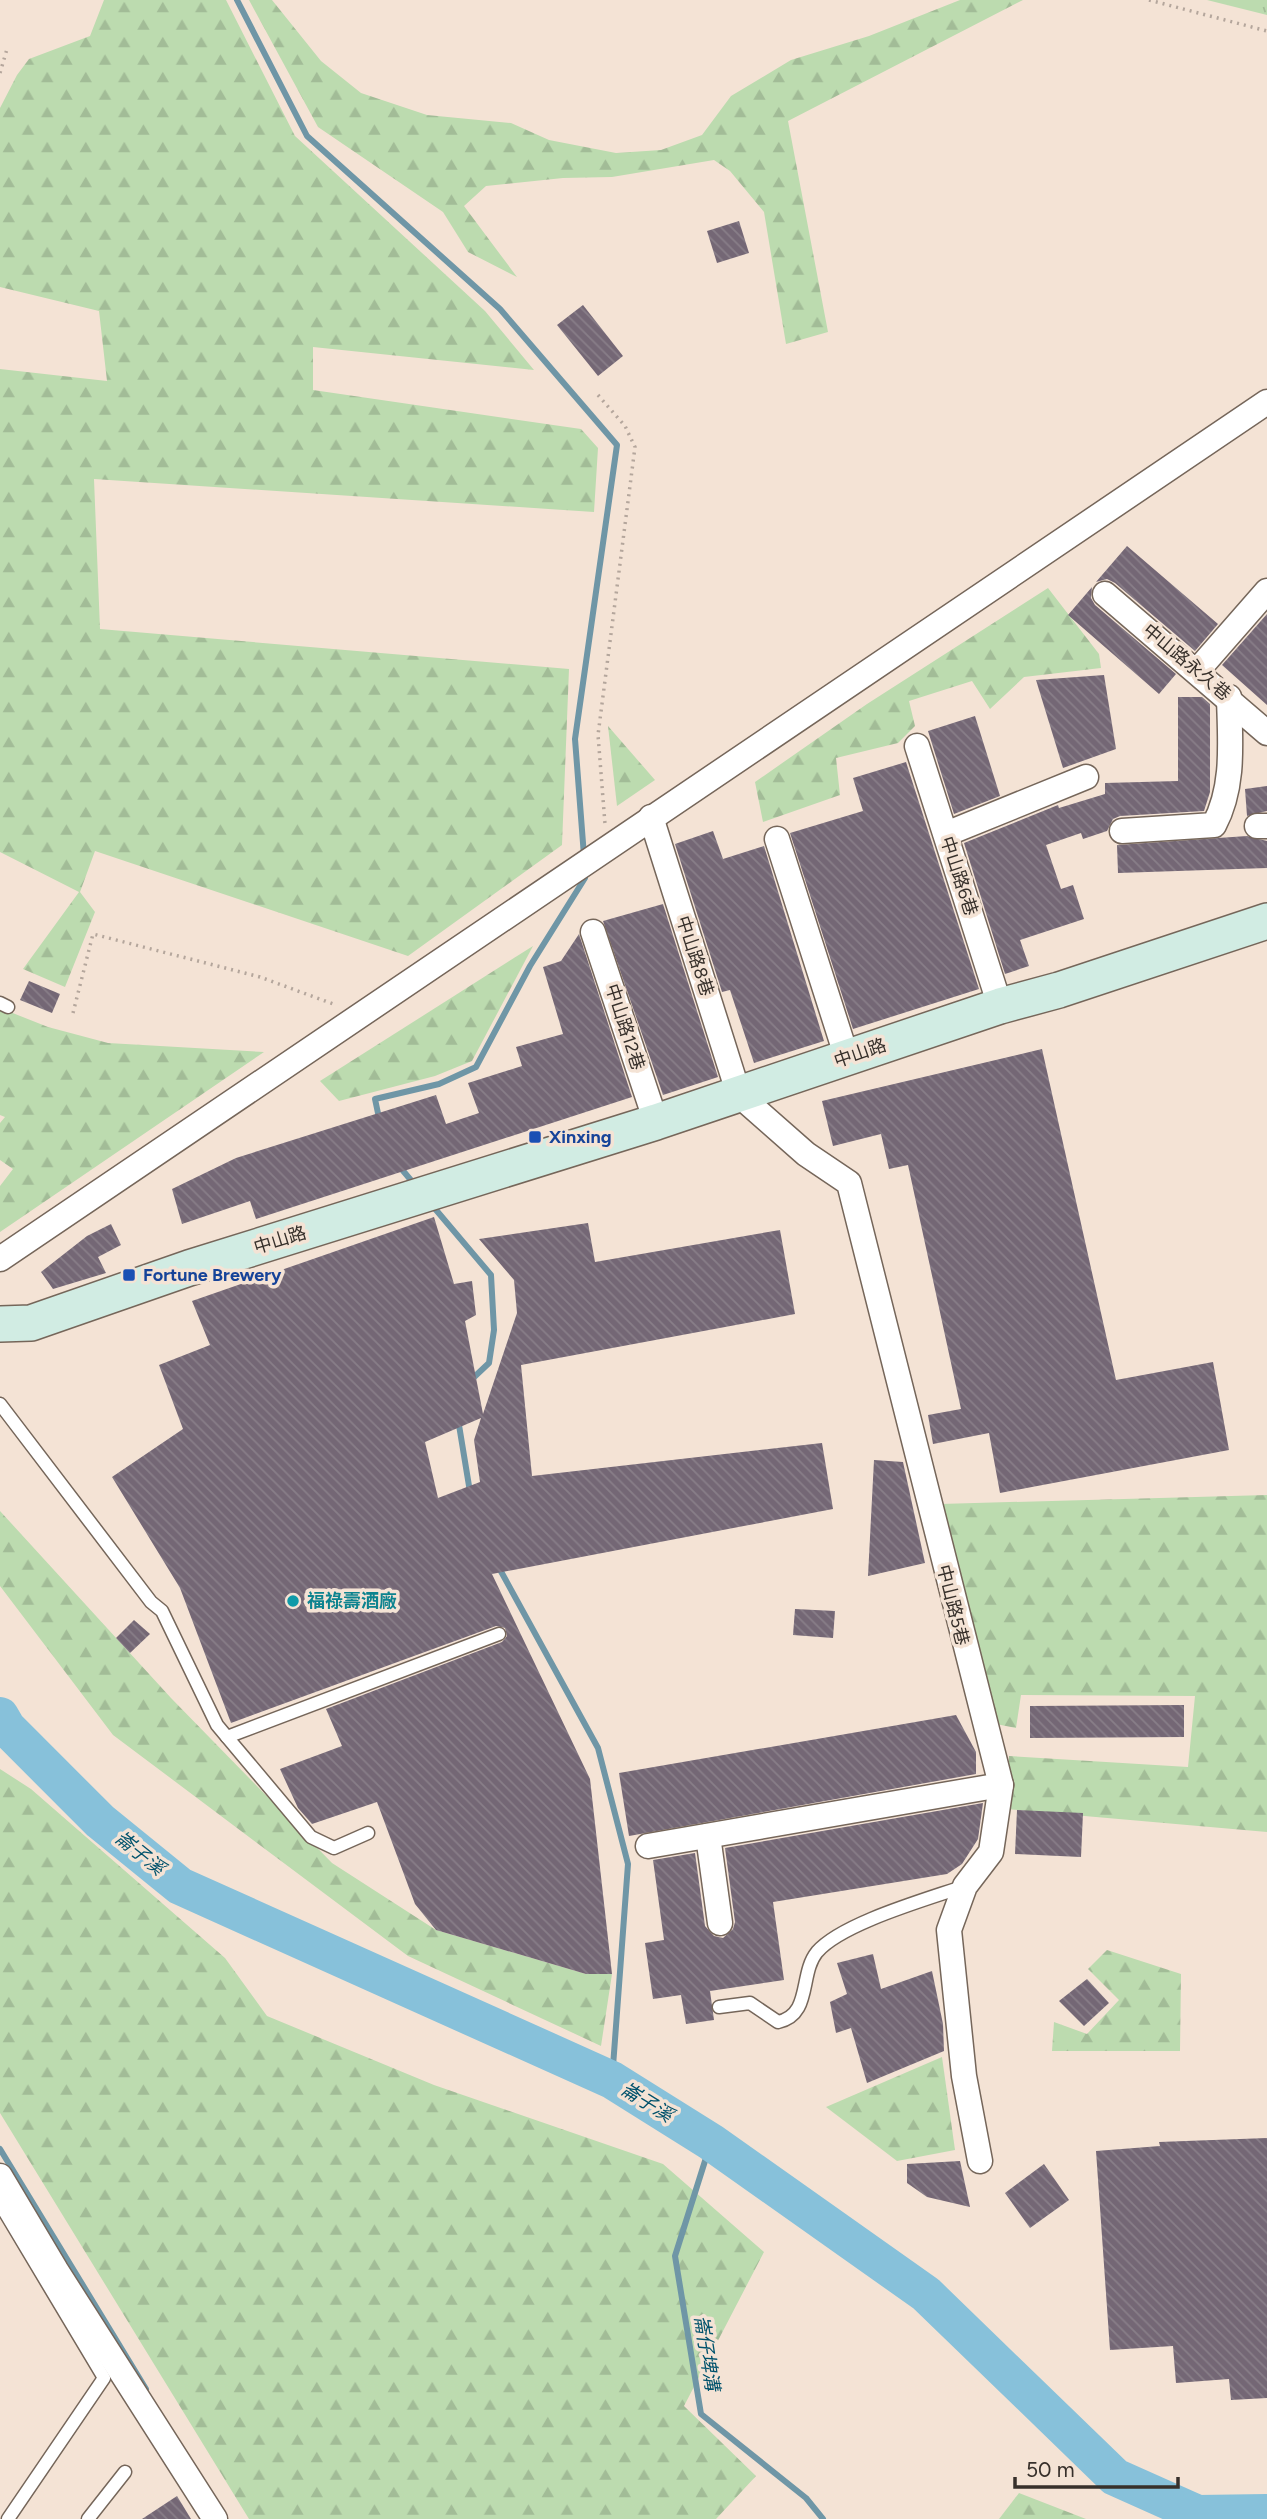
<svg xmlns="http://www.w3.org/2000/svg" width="1267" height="2519" font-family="Figtree,'Noto Sans TC',sans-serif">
<defs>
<pattern id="grass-tufts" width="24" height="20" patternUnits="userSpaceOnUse" patternTransform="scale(1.75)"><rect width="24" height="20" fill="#bcdbaf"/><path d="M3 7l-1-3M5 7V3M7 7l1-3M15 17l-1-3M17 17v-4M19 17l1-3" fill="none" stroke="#a2bc97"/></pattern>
<pattern id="forest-firs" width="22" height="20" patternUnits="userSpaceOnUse" patternTransform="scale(1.75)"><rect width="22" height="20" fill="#bcdbaf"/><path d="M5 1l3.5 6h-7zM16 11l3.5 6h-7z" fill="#a2bc97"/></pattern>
<pattern id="building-back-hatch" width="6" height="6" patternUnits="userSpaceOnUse" patternTransform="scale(1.75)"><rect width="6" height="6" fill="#746775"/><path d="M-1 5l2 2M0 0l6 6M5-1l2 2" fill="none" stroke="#887e88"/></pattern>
</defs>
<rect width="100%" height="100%" fill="#f4e3d5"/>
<polygon fill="url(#grass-tufts)" points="1207,0 1267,0 1267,15"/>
<g fill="url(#forest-firs)">
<polygon points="104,0 226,0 295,136 485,311 534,370 313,347 313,390 581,429 598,448 594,512 94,479 100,629 569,669 562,845 408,956 95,851 80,892 95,912 65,987 23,969 79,892 0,852 0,369 107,381 99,311 0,287 0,108 17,75 29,59 90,36"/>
<polygon points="249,0 272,0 321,61 361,93 427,115 511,123 549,140 616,153 661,150 702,135 731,96 791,60 869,36 960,0 1023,0 788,121 828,332 786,344 764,212 730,171 714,160 612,177 563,178 486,186 464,206 517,277 468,252 443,212 318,127"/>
<polygon points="1048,588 1099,654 1101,668 1024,677 990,709 972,681 909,701 915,726 898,743 836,758 840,795 763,822 755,782 867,704"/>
<polygon points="608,726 655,780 617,806"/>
<polygon points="533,946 472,1061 435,1076 339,1101 320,1081"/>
<polygon points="0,1008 48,1027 108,1043 264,1052 0,1232 0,1186 13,1169 0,1160 0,1123 5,1117 0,1115"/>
<polygon points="1267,1495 1267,1832 1006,1809 1009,1756 1188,1767 1195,1696 1021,1695 1016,1728 996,1724 940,1504"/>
<polygon points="0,1511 171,1698 332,1863 436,1930 586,1974 612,1974 601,2046 408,1956 113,1735 0,1586"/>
<polygon points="0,1769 31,1789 225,1958 267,2016 434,2085 663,2164 764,2252 684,2406 756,2476 716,2519 249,2519 0,2113"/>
<polygon points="1107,1950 1181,1974 1180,2051 1052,2051 1054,2022 1087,2034 1119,2000 1088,1969"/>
<polygon points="942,2057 955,2150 897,2161 826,2107"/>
<polygon points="1019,2493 1086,2519 999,2519"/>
</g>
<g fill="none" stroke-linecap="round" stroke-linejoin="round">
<g stroke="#6f96a6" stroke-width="6">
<polyline points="237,0 307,136 500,309 617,445 575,739 584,856"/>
<polyline points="379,1118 375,1099 439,1084 476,1067 530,966 585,878 585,870"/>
<polyline points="399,1166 415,1185"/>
<polyline points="431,1204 491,1275 494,1330 489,1363 471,1380"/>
<polyline points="458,1419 470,1492"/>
<polyline points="498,1566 598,1748 628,1864 612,2080"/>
<polyline points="711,2142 675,2256 701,2414 806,2498 823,2519"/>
<polyline points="0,2149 146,2389"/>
</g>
<polyline stroke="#87c1da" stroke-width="38" points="0,1716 7,1728 100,1821 180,1886 612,2080 711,2142 926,2294 1115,2477 1198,2514 1267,2513"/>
</g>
<g fill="url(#building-back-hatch)" fill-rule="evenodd">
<polygon points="739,221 749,253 717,263 707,231"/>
<polygon points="583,305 623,356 598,376 557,325"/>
<polygon points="1127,546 1218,624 1195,651 1115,583 1107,579 1096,582"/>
<polygon points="1092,587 1091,598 1095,605 1176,674 1159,694 1068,615"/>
<polygon points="1267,614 1267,705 1222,665"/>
<polygon points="1104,675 1116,749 1063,768 1036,680"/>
<polygon points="1178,697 1202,697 1210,704 1210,792 1204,811 1120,816 1113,819 1107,831 1083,839 1081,833 1046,845 1061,889 1073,885 1084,919 1020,940 1029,966 1005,974 964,843 1058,805 1059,808 1105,794 1105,783 1178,781"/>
<polygon points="975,716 1000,796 954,814 928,731"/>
<polygon points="906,762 979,989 853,1029 790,833 863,811 853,778"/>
<polygon points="1267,786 1267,811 1247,816 1245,789"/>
<polygon points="713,831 723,859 764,846 824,1041 754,1063 730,990 722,992 675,844"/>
<polygon points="1247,836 1267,841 1267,868 1118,873 1117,845"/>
<polygon points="663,904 718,1077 663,1095 603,921"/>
<polygon points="579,934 632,1097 256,1219 250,1201 182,1224 172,1189 236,1158 436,1095 446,1124 479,1113 468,1083 522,1066 516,1047 563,1034 543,967 561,961"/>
<polygon points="29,981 60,994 52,1013 20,1000"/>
<polygon points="1042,1049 1116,1380 1213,1362 1229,1450 1000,1493 989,1433 933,1444 928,1415 961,1409 908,1165 889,1169 881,1134 833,1146 822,1101"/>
<path d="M434,1217L454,1284L472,1281L476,1315L465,1321L483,1414L517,1313L514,1280L479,1239L588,1223L595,1262L780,1230L795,1314L521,1365L532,1476L822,1443L833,1509L492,1574L590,1779L612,1974H586L436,1930L415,1904L377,1802L312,1824L298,1808L280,1769L342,1746L326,1709L502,1642L507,1636L505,1628L496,1626L231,1723L180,1588L112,1477L183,1429L159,1365L210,1345L192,1301ZM481,1418L474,1440L480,1482L438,1498L425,1442Z"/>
<polygon points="111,1224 121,1245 98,1257 106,1273 53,1289 41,1272 87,1236"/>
<polygon points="874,1460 903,1462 925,1563 868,1576"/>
<polygon points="795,1609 835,1611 833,1638 793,1635"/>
<polygon points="134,1620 150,1634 130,1653 116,1638"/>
<polygon points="1184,1705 1184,1737 1030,1738 1030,1706"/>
<polygon points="956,1715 976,1752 976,1774 629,1836 619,1773"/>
<polygon points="983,1803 978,1839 962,1864 947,1874 773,1902 784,1980 710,1991 714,2020 686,2024 681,1995 653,1999 645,1943 664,1940 653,1860 695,1853 705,1926 714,1936 723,1938 733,1929 735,1922 725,1848"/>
<polygon points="1017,1810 1083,1813 1081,1857 1015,1854"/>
<polygon points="873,1954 881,1989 932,1971 943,2024 944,2051 867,2083 851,2028 836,2033 830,2002 847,1994 837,1963"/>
<polygon points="1087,1979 1109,2003 1084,2026 1059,2001"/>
<polygon points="1267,2138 1267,2398 1231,2400 1229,2379 1176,2383 1173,2346 1110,2350 1096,2151 1160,2146 1159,2142"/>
<polygon points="960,2161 970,2207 927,2197 907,2183 907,2164"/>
<polygon points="1044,2164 1069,2200 1030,2228 1005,2193"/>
<polygon points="177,2496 191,2519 142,2519"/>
</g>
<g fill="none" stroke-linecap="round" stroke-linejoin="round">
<defs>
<g id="lane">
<polyline points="0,1003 8,1007"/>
<polyline points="0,1404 151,1602 162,1611 217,1725 227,1737 499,1634"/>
<polyline points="227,1737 311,1837 334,1848 368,1833"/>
<path d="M719,2007L750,2003L778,2022C812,2015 799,1974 817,1952C842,1923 928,1899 965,1886"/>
<polyline points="0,2204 104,2378 8,2519"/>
<polyline points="88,2519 125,2472"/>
</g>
<g id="street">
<polyline points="1105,594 1267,733"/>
<polyline points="1197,671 1267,591"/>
<polyline points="917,746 1000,1006"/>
<polyline points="651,817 739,1095 806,1154 849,1183 1001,1785 991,1852 965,1886 949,1930 964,2076 980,2161"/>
<polyline points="1257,826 1267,826"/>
<path d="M1122,831L1214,825C1235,786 1230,740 1229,697"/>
<polyline points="946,834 1086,777"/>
<polyline points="777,839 847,1058"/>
<polyline points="593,932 656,1122"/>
<polyline points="0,1259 1267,402"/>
<polyline points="708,1836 720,1923"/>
<polyline points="648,1846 1001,1785"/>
<polyline points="0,2176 56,2270 215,2519"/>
</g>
<polyline id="secondary" points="0,1324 31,1323 189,1268 656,1122 1000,1006 1059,990 1267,921"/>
</defs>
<use href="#lane" stroke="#75665a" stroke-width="15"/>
<use href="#street" stroke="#75665a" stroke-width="27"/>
<use href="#secondary" stroke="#75665a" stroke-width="38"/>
<g stroke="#b4a69c" stroke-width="3.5" stroke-dasharray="2 5" stroke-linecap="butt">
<polyline points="1149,0 1267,31"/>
<polyline points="0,73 7,49"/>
<polyline points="598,395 625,426 635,447 598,735 605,824"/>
<polyline points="73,1013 93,934 260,977 336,1005"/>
</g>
<use href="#lane" stroke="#fff" stroke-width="12"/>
<use href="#street" stroke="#fff" stroke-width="24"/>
<use href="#secondary" stroke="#d1ece3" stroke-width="35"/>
</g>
<g fill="#1a4fb4" stroke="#f4e3d5" stroke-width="2.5">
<rect x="528" y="1130" width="14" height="14" rx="3.5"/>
<rect x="122" y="1268" width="14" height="14" rx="3.5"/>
</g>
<circle fill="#0f9aa8" stroke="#f4e3d5" stroke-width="2.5" cx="293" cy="1601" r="7"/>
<g text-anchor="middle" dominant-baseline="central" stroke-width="7" stroke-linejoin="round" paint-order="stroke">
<g font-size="18" fill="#37302b" stroke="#f4e3d5">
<text transform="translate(1187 662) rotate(40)">中山路永久巷</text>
<text transform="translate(959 876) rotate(72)">中山路6巷</text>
<text transform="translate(695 956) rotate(72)">中山路8巷</text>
<text transform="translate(625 1027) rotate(72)">中山路12巷</text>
<text transform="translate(860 1053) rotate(-19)">中山路</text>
<text transform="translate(280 1240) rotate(-17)">中山路</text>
<text transform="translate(953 1605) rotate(76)">中山路5巷</text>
</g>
<g font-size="18" font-weight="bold" fill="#164399" stroke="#f4e3d5" text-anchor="start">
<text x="549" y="1137">Xinxing</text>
<text x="143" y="1275">Fortune Brewery</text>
</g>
<g font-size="18" font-weight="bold" fill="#0d838f" stroke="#f4e3d5" text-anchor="start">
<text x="307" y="1601">福祿壽酒廠</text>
</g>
<g font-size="19" font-style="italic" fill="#00526c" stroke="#f4e3d5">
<text transform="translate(140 1853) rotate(39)">崙子溪</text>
<text transform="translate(647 2102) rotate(32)">崙子溪</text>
<text transform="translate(707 2353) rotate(81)">崙仔埤溝</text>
</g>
</g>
<path d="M1015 2477v10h163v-10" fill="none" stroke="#37302b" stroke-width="3.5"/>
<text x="1026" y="2477" font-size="21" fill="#37302b" stroke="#f4e3d5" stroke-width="5" paint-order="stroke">50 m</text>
</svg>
